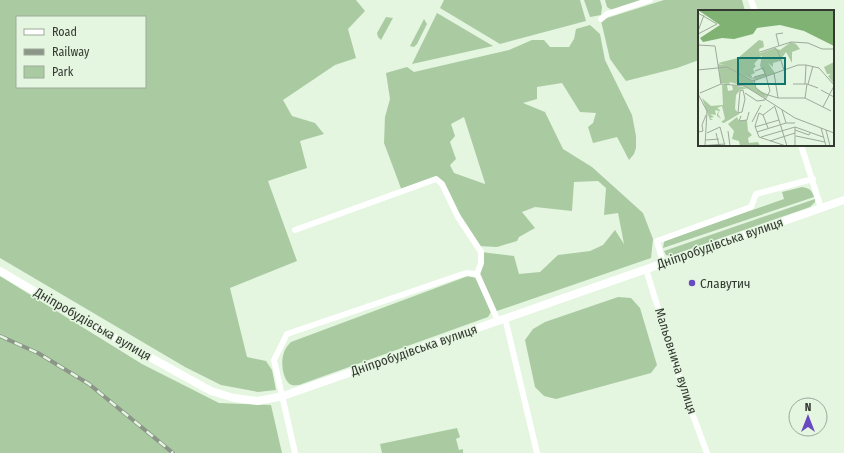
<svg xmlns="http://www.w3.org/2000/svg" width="844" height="453" font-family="'Fira Sans Condensed',sans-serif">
<rect width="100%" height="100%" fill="#e4f5e0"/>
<g fill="#aacba2" fill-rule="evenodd">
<path d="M0,0H356L365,11L348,29L356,58L335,65L283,100L292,116L315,123L324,134L300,141L307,168L268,181L297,261L230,288L247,357L266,361L272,370L276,390L258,392L221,385L185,367L0,258ZM17,17H145V87H17Z"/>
<polygon points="444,0 580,0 586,21 500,44 440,8"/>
<polygon points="584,0 600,0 602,7 601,15 590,17"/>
<polygon points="605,0 644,0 612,10 607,7"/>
<polygon points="664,0 742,0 745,11 699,11 699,60 677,68 626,81 610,59 601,21 607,18"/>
<polygon points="437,13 493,46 412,64"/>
<polygon points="386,17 393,18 381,40 378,37 377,33"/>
<polygon points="424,19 427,24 417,44 414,47 410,46"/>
<path d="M590,25L600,34L605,60L632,115L636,136V148L634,154L629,160L617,137L593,143L588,127L593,123L596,113L580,112L562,83L537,87V99L523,103L545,112L563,149L592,167L643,213L653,239L651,258L494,312L477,274L481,252L514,256L519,274L540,272L558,255L590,251L603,245L615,230L624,244L618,213L604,215L606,188L598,181L574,182L572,211L535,207L522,212L535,228L519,237L517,241L497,247L477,246L436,179L402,191L384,143L385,117L390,99L386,73L407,67L414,72L509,50L532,40H544L550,47H569L574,39L576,29ZM464,117L485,183V184L454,173L450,165L456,159L450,142L455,136L451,124Z"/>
<path d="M802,187C809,188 812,190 814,197L663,248L664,242L666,240L784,199L782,192Z"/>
<polygon points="815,199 815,202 810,207 670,256 666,255 664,251"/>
<polygon points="0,276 142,364 219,403 271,405 282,453 0,453"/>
<path d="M468,276L476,278L491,312L488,317L299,385C296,385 294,386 292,385C283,382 281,363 283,356C284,350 287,346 291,342Z"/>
<polygon points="618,297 631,298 640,308 657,365 651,373 556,399 544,396 535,387 525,340 533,329 545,322"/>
<polygon points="457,428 460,437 456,439 459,450 463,449 463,453 382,453 380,444"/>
</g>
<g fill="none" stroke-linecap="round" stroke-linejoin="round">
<g stroke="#fff" stroke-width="6">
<polyline points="751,0 755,11"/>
<polyline points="601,19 607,14 650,0"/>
<polyline points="801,145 821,208"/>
<polyline points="295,230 436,179 442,184 458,217 481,252 481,263 477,274 498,321"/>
<polyline points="663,263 657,241 751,207 756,194 813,179"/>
<polyline points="646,269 681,383 707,453"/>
<polyline points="505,318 537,453"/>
<polyline points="295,453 274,360 287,334 466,273 477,274"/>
</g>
<polyline stroke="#fff" stroke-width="8" points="0,271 90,324 211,391 234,398 258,401 283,396 844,200"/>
<defs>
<polyline id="rail" points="0,336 38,353 89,384 173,453"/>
</defs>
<use href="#rail" stroke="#8b9688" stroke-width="4"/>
<use href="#rail" stroke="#e4f5e0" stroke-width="2.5" stroke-dasharray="8" stroke-linecap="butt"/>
</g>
<circle fill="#6749c2" stroke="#e4f5e0" stroke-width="1.5" cx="692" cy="283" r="4"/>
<g text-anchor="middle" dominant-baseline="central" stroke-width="3" stroke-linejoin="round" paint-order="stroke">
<g font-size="13" fill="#333931" stroke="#e4f5e0">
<text transform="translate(720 243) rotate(-19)">Дніпробудівська вулиця</text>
<text transform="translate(93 324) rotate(30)">Дніпробудівська вулиця</text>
<text transform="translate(414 350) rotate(-19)">Дніпробудівська вулиця</text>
<text transform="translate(676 361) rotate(72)">Мальовнича вулиця</text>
</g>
<g font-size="13" fill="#333931" stroke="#e4f5e0" text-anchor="start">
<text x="700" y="283">Славутич</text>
</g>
</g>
<g transform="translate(698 10)">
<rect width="136" height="136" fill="#e4f5e0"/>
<path d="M61,30L65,31L66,37L61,39L62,43L77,38L82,40L93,32L98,34L102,39L94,42V53L88,42L82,51L75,53V57L70,53L77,63L57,70V67L67,64L62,56L64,45L56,54L58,56L55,59L57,63L53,65L56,70L32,59L55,71L58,78L69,85L67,88L43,75L31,72L32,74L22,73L21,58L28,57H20V54L26,55L20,53L40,48ZM136,52V74L130,66L133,64H129L126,57ZM24,75H29L30,81L35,80L34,75L50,78L42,80L38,85L37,99L41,104L26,113L23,112L27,109L24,96L19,98L22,100L20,104L23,109L19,106V104L21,101L17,100L18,105L12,104L16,107L12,108L15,110H12L4,88L13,96L25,95ZM39,107L41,111L49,110L50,121L54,125L50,128L51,133L60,132L62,136H42L41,131L34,129L36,121L30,114Z" fill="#aacba2"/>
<path d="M136,0V36L106,21L82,15L59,18L55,24L36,29L24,28L5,32L2,28L22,15L0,0Z" fill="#80b274"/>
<path fill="none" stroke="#9daa9a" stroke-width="1" d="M0,3L19,14L0,24M0,21L6,5M0,35L17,36L23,74M81,36L78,24L85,23M76,38L80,41L86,60M62,42L93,32L110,33L124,39H136M0,60L29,57L55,71L100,55H108L121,58L136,75M57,61L65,58L68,66M76,63L80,88M56,70L58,78L64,83L80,88H107L133,101M56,70V67L67,64M95,74H109L120,78M107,74L108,55M110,74L115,56M45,80L47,89L44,102L40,103L42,81ZM123,80L136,87M2,83L23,74L47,76L97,108L136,123M47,83L59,91L67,90L72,81L68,66M0,84L9,101L7,136M107,88L109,74M77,96L65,105L61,103L57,116L61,127L88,136M77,97L89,136M125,97L136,76M84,100L88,113M65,105L70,118M43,106L41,111L49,110L51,102M54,112L63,95M57,117L81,110M97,117V136M123,118L128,136M97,120L111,125L112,123M128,120L132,136M30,121L32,136M0,122L5,121L4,115L8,105M59,122L88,113H97M9,123L22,117L27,136M18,123L21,135M98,126L127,132M63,127L97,117L125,127M8,130L21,129M72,131L97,123M1,136L27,134"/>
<path fill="#0f766e" fill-opacity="0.15" stroke="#0f766e" stroke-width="2" d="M40,48H87V74H40Z"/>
<rect width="136" height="136" fill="none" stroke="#333931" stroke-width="2"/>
</g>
<rect x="16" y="16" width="130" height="72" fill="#e4f5e0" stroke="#9daa9a"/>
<rect x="24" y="29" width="20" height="6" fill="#ffffff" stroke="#9daa9a"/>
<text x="52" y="36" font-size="12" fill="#333931">Road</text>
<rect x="24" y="49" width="20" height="6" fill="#8b9688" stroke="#9daa9a"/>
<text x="52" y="56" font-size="12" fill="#333931">Railway</text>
<rect x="24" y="66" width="20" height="12" fill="#aacba2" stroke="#9daa9a"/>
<text x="52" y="76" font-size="12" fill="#333931">Park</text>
<g transform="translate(808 417)"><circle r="19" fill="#e4f5e0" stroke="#9daa9a"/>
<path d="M0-3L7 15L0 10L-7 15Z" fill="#6749c2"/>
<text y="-6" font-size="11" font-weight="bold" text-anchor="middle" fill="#333931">N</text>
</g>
</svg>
